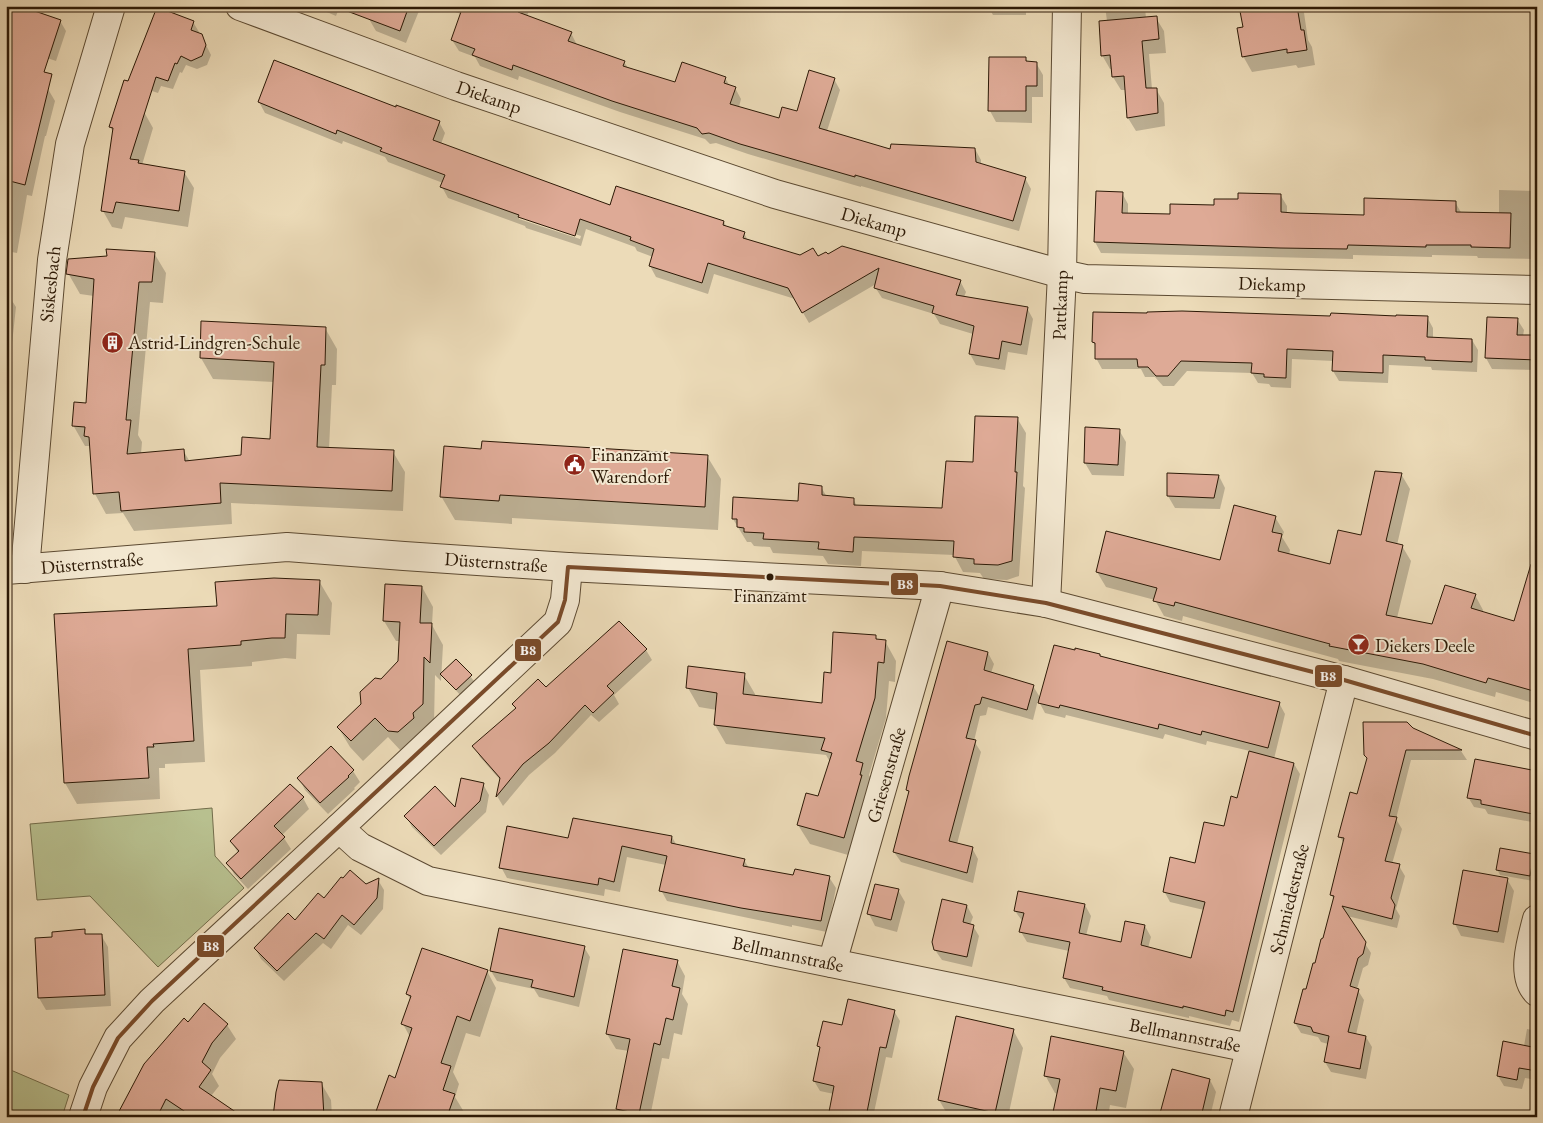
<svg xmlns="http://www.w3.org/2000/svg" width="1543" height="1123" font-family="'EB Garamond',serif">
<rect width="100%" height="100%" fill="#ecdbb8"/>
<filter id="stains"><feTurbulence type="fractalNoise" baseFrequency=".004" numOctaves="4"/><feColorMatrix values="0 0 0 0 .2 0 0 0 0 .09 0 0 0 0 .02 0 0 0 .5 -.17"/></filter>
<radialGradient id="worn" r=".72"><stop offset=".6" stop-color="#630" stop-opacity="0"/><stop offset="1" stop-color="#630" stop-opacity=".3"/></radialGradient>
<g fill="#b8c08f" stroke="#726c4a">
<polygon points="212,808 215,856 244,888 158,967 90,896 37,900 30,824"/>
<polygon points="6,1068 69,1095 62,1117 6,1117"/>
</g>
<g fill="#0003" fill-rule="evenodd">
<polygon points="313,6 340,6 336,16"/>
<polygon points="371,6 421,6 406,43 376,31 369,19"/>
<polygon points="448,6 527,6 529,10 527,17 571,33 577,45 624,62 628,68 676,84 725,78 730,86 735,88 741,99 739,107 780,119 798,112 834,79 840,90 827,131 891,150 975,149 981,160 981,165 1025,178 1031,189 1019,231 861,186 861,187 748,154 716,143 710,144 705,139 620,112 519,76 518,80 480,66 475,57 459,51 452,40 461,14 450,10"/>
<polygon points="988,6 1026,6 1026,15 993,15"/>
<polygon points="1105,6 1145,6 1146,19 1156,18 1164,31 1166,53 1149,54 1152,89 1156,89 1164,103 1165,126 1136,131 1128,118 1126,90 1121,90 1113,77 1112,69 1110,69 1102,55 1107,21"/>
<polygon points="1245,6 1303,6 1308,40 1312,47 1315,65 1298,68 1296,65 1252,72 1243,56"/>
<polygon points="60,21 66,31 56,61 6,44"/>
<polygon points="193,22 199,32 198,34 201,35 211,55 207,65 197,69 186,65 182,73 180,72 173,89 161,86 158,93 137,86"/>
<polygon points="1026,59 1028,63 1036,63 1043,75 1043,97 1032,97 1032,123 996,122 990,111"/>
<polygon points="6,79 48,89 55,101 46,136 45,136 32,196 27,195 17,253 6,251"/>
<path d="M259,102L396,109L439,122L445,133L441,144L610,206L724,222L727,228L744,233L748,241L800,256L817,258L828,256L960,281L966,292L964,297L1027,308L1033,319L1027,355L1008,352L1005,370L976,365L970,354L973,334L940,324L934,314L882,298L875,287L876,284L809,323L795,299L714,274L708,294L656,277L650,266L653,257L637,251L635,247L586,229L581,246L526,228L525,226L448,198L442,187L443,183L388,162L385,157L343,141L342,144L265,113ZM519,216L581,236L580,239L519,219Z"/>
<polygon points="144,112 153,128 142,165 184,172 194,188 188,227 125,217 122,229 112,227 103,211 114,133 110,127"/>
<polygon points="1499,190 1537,191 1537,259 1478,258 1477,256 1432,255 1432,257 1353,255 1353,259 1101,253 1095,242 1122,193 1128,204 1128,214 1171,216 1239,200 1281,196 1287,206 1287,214 1365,216 1455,202 1462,214 1499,214"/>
<polygon points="154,253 166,273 163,303 150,302 138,435 142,442 141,454 183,450 190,462 242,456 271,440 274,382 213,379 201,358 203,323 325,328 337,349 336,385 332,385 329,449 393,452 405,472 403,511 231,503 232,524 134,531 123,513 106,514 95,494 91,446 85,446 73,425 87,405 94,296 80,294 68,273"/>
<polygon points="6,296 9,296 16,307 12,344 10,344 6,394"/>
<polygon points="1332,317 1427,317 1433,328 1433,338 1472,340 1478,350 1477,372 1432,370 1431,367 1389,365 1388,383 1339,381 1333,371 1333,361 1292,359 1291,388 1271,387 1269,384 1258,383 1252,373 1187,371 1174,386 1163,386 1155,377 1145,377 1141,369 1102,369 1096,358 1097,348 1093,342"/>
<polygon points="1517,319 1524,330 1523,336 1537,337 1537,370 1492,369 1486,358"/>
<polygon points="1017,418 1026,433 1023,486 1025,488 1019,576 1007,580 984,579 980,573 963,572 954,555 862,551 861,566 828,564 823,556 773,553 770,547 754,546 751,542 747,542 733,519 799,502 821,487 827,497 853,499 857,506 944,510 974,463"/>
<polygon points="1086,429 1119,430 1126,442 1124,476 1092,475 1085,463"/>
<polygon points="483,450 707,456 721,479 718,530 512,518 512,524 455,520 441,496"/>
<polygon points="1168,474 1219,476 1225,488 1220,509 1175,508 1168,496"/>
<polygon points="1401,474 1410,489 1397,545 1402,546 1411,561 1397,618 1433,626 1475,595 1483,610 1483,613 1515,622 1537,586 1537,704 1496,692 1495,697 1433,679 1339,661 1338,659 1183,616 1182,621 1164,616 1155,600 1106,587 1097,572 1221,561 1275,517 1284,532 1282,537 1290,550 1289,555 1331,566 1361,536"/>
<polygon points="319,581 332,603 330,635 297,634 296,659 285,658 252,662 252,666 200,670 205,762 165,764 165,768 159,768 160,799 77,804 65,783 218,607"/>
<polygon points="422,587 433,607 432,625 443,645 441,681 435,675 434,724 401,751 388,737 363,761 350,747 338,727 362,705 381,680 400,662 400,641 396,641 384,621"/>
<polygon points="875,636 878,641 885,641 896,661 895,682 889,681 886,718 869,775 873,783 855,857 810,844 798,825 819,798 830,762 826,755 726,744 715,725 717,710 699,707 688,688 744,675 755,694 755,697 823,705 832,674"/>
<polygon points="646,650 652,660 614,695 619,704 599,722 591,715 555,753 529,775 503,806 497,796 501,781 480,757 474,746 516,709 514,704 546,689"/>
<polygon points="988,653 994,664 991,673 1033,686 1041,699 1099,655 1101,658 1279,703 1285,714 1274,759 1294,764 1300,774 1239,1022 1232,1020 1230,1026 1189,1016 1189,1018 1109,1000 1107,996 1070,988 1064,978 1069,951 1027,942 1021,932 1023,922 1015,911 1085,905 1091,916 1086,936 1122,943 1145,926 1151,937 1148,948 1192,959 1204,910 1170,902 1164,891 1196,865 1225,828 1238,799 1250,751 1207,741 1206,745 1165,734 1163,739 1066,715 1065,718 1045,713 1038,700 1033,720 988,707 986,715 980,716 974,741 981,752 957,844 972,848 978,859 973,883 901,862 894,852 910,794 907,790"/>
<polygon points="442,674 470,676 474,681 460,695"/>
<polygon points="1413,729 1461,751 1467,760 1411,760 1396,819 1402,829 1392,864 1399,866 1405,876 1396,909 1400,916 1397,928 1347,916 1371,953 1368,965 1363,968 1357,989 1364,1000 1356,1035 1366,1037 1372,1047 1366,1079 1331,1072 1325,1062 1328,1044 1321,1042 1318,1037 1301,1033 1295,1023 1316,965 1334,899 1331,895 1344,844 1340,837 1358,795"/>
<polygon points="353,771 360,782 354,788 355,789 328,814 305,790 299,778"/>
<polygon points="1537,772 1537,823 1488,814 1485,809 1474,807 1468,797"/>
<polygon points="483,784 489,795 486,812 441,855 412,827 406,816 455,809"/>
<polygon points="303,798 309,809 282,835 291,849 248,889 234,874 228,863 238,853 231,841"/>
<polygon points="672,837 677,846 744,860 749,868 794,876 829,877 836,888 827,932 792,925 792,927 667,901 661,890 666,865 627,857 620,892 605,889 604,896 507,878 501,867 569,839"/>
<polygon points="1534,855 1537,860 1533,881 1500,875 1497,869"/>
<polygon points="1507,879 1514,891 1504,943 1461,936 1455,924"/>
<polygon points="378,880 384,890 383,909 361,935 348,925 331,949 323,943 284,981 261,959 255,948 324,900"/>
<polygon points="898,890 905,902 897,932 875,926 869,914"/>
<polygon points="967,906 973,917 970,925 973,926 979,936 972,967 942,960 935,950"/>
<polygon points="84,930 87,936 101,935 108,947 111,1006 46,1010 39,998 36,939 53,939"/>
<polygon points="584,947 590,957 579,1007 539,997 534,989 497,981 491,971"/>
<polygon points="677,961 685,976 682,994 688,1004 682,1035 674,1033 669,1059 662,1058 650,1117 622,1117 618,1109 629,1051 616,1049 607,1034"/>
<polygon points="487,971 496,988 480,1037 466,1033 453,1072 459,1084 455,1097 464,1112 462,1117 375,1117 395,1079 410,1037 403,1024 411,1000 407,994"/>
<polygon points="894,1011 900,1021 892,1058 886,1057 873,1117 829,1117 834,1094 820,1091 814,1081 821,1050 819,1046 843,1027"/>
<polygon points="188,1024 227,1025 236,1039 220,1058 212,1074 219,1086 211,1096 231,1117 181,1117 174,1112 172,1117 118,1117"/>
<polygon points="1527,1029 1537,1031 1537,1080 1525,1078 1522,1089 1504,1086 1498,1076 1524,1046"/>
<polygon points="1013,1030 1023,1048 1008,1117 949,1117 939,1100"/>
<polygon points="1123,1052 1134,1069 1126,1108 1110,1105 1108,1117 1054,1117 1058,1094 1055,1093 1045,1075"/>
<polygon points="1210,1080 1216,1092 1210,1117 1160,1117"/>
<polygon points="321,1083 331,1100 332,1117 275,1117"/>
</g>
<g fill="#deaa96" stroke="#2c1906">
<polygon points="6,6 20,6 61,20 44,72 52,74 25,185 6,180"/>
<polygon points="339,6 409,6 400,31 339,8"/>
<polygon points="463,6 521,6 518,12 572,32 568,41 625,61 623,66 675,82 682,62 726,77 724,83 736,87 730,104 779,118 782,107 797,111 809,70 835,78 819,128 890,149 891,144 975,148 976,162 1026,177 1013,221 855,175 855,177 740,144 709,133 702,134 697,128 612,101 513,65 512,70 472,55 475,49 451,40"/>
<polygon points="1239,6 1297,6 1301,30 1304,30 1307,50 1287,53 1287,49 1242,57 1237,28 1243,27"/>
<polygon points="157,7 194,21 191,30 202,34 206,45 202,56 191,61 181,56 177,64 175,63 168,81 156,77 130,159 139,160 138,163 185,171 179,211 116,202 113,213 101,211 113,128 109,127 124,80 128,81"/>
<polygon points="1157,16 1159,39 1142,41 1146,88 1157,88 1158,113 1127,118 1124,76 1112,77 1110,55 1101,56 1099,21"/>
<polygon points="989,57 1026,57 1026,61 1037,62 1037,86 1026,86 1026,111 988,111"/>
<polygon points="274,60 396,107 396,105 440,121 433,140 610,205 616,186 724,221 723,225 745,232 743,238 800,255 813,248 818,256 826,252 828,254 842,246 961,280 956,295 1028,307 1021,345 1002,341 999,359 969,354 974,326 932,313 934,306 874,288 879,268 802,313 788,288 708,263 702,283 649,266 654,249 630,240 631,237 580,219 575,236 518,217 519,215 440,187 445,175 380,151 382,148 337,130 336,134 258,102"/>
<polygon points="1096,191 1123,192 1122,213 1170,214 1170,204 1214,205 1214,199 1238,199 1238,193 1281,194 1281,212 1294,213 1364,215 1364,198 1456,201 1456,212 1511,213 1510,248 1471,247 1471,245 1426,245 1426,247 1348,245 1347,249 1280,248 1094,242"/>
<polygon points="106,249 155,252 152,282 139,282 126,420 131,420 127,454 184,449 185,461 241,455 242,437 270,439 274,362 200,358 201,321 326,327 325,365 321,365 317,447 394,450 392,491 220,483 221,503 121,511 119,492 93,494 89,437 84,436 85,427 72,426 74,402 86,403 94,279 66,274 68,259 107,256"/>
<polygon points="1182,311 1330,316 1331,313 1396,316 1396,315 1428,316 1427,337 1472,339 1472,362 1425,360 1425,357 1383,355 1383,373 1332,371 1333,351 1287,349 1286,378 1264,377 1264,374 1251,373 1252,363 1181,361 1168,376 1156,376 1148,367 1138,367 1137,359 1095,359 1095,343 1092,342 1093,312 1147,313 1147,312"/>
<polygon points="1487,317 1518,318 1517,335 1537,335 1537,360 1485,358"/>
<polygon points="975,416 1018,417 1015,472 1017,472 1012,561 998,565 974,564 974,559 953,557 954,541 854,537 853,552 818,549 819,542 763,539 764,533 744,532 744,528 737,527 737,519 732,519 733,497 798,501 799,483 822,486 822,495 854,498 854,505 942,508 946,461 973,462"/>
<polygon points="1085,427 1120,429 1118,465 1084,463"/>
<polygon points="482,441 708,455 705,507 500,495 499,501 440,497 444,446 481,449"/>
<polygon points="1375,471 1402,473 1386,541 1403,545 1386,615 1432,624 1445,585 1476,594 1471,608 1514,621 1531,564 1537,565 1537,692 1488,678 1486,683 1423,664 1329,646 1330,644 1175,602 1174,606 1153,601 1157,588 1096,572 1106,531 1220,560 1234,505 1276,516 1272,532 1282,534 1278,551 1330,564 1338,530 1361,535"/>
<polygon points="1167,473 1219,475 1214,498 1167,496"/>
<polygon points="274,578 320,580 318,615 286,614 285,638 272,638 241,641 241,645 188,649 194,741 153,744 154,747 147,747 149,778 64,783 54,614 217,606 215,582"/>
<polygon points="385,584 422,586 420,623 432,623 430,663 424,657 423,704 413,713 414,718 398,732 388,731 375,718 351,741 337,727 361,704 360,692 375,678 381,679 398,661 400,622 383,621"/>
<polygon points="619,621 647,649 607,686 614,693 593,713 585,705 549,743 523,764 496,797 500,778 472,746 516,708 512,704 538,679 546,687"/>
<polygon points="833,632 876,635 876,639 886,640 884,663 878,662 875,698 856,761 863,763 860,775 862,775 844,838 797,825 806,793 818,796 832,753 821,750 825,738 714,725 717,693 686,688 688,666 745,673 743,694 822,703 824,672 831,673"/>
<polygon points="947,641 988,652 984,670 1034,685 1027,710 982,697 980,704 975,705 966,738 976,740 949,841 973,847 967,873 893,852 909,791 906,790 909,776"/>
<polygon points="1054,645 1075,650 1075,648 1100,654 1100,656 1280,702 1268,748 1202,731 1201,735 1159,724 1158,729 1060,705 1059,708 1038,703"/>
<polygon points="456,659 472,675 456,690 440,674"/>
<polygon points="1363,722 1407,722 1413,728 1462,750 1406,750 1389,816 1397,817 1385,861 1400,864 1391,898 1395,905 1392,919 1342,906 1366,942 1363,954 1358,958 1350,986 1359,989 1348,1032 1366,1036 1360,1069 1324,1062 1329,1036 1313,1032 1311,1027 1294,1023 1303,989 1306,989 1313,963 1315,963 1321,939 1323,938 1334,896 1330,895 1344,838 1338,837 1350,792 1357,794 1367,758 1364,755"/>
<polygon points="331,746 354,770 348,776 349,777 320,803 297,778"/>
<polygon points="1249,751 1294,763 1233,1012 1226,1010 1225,1016 1183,1006 1183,1008 1102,990 1103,987 1063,978 1070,942 1019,932 1024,913 1014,911 1018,891 1085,904 1079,933 1121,942 1125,921 1145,925 1141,945 1191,958 1205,902 1163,892 1170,857 1195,863 1204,822 1224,826 1231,796 1237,798"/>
<polygon points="1475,759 1537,771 1537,794 1533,814 1481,804 1481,800 1467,798"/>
<polygon points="461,778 484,783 480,801 434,846 404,816 435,786 455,807"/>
<polygon points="290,784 304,797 274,826 285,837 241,879 226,863 239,851 230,841"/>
<polygon points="573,818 672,836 671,843 745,859 743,866 793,875 795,869 830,876 821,921 741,908 659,891 667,856 622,846 614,882 599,878 598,885 499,868 507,826 568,838"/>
<polygon points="1500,848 1534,854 1530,876 1496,870"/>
<polygon points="350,870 366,884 379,878 377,898 354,925 342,915 324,939 316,933 277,971 254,948 288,913 295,920 318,893 324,898 341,877 343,878"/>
<polygon points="1463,870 1508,878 1498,932 1453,924"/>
<polygon points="875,884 899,889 891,920 867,914"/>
<polygon points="942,899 967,905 963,922 974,925 967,957 934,950 932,942"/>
<polygon points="499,928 585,946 574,997 531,987 533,980 490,971"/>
<polygon points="85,929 85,934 102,934 105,995 38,998 35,938 52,937 52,932"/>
<polygon points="422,948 488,970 470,1021 457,1016 441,1063 451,1066 443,1090 455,1094 447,1117 374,1117 389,1075 395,1078 412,1028 401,1024 411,996 406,994"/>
<polygon points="623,949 678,960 672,986 680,988 673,1020 666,1018 660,1045 654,1043 639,1114 616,1109 630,1039 606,1034"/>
<polygon points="848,999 895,1010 886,1048 880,1047 866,1117 828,1117 834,1086 813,1081 820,1047 817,1046 823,1021 842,1025"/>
<polygon points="204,1003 228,1024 212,1043 202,1062 211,1070 199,1087 243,1117 193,1117 166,1099 157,1117 116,1117 144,1064 184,1018 188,1022"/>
<polygon points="956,1016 1014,1029 995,1113 938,1100"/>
<polygon points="1051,1036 1124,1051 1116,1091 1100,1088 1095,1117 1052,1117 1060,1079 1044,1076"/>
<polygon points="1503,1041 1537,1048 1537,1071 1519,1068 1517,1080 1497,1076"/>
<polygon points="1172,1069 1210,1079 1201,1117 1159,1117"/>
<polygon points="279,1080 322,1082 324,1117 273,1117 276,1092"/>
</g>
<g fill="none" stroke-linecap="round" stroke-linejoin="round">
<defs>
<g id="street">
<polyline points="240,6 456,86 775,194 1062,274 1085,279 1537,290"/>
<polyline points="25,569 52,260 70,144 111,6"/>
<polyline points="6,570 287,547 404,556 568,567 940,586 1046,603 1344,680 1537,736"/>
<polyline points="1046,603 1062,274 1067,6"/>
<polyline points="339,828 360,847 428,881 1250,1048"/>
<path d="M1537,919C1532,939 1520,975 1537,992"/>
<polyline points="832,963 940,586"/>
<polyline points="83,1117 93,1087 118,1038 152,1001 339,828 558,622 565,600 568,567"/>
<polyline points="1233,1117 1344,680"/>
</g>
</defs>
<use href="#street" stroke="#5c4a32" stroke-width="30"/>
<use href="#street" stroke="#f3e8d1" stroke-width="28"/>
<defs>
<polyline id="bus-1" points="83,1117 93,1087 118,1038 152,1001 558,622 565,600 568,567 940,586 1046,603 1344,680 1537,736"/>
</defs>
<use href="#bus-1" stroke="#f3e8d1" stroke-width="8"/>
<use href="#bus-1" stroke="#7a4b2a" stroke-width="4"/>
</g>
<defs>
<symbol id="building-disc" viewBox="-11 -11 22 22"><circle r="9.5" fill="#8f2418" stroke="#f3e8d1"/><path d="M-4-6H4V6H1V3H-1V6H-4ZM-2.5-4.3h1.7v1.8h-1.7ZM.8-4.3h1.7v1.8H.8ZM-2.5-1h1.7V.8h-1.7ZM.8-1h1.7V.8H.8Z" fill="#fff"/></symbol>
<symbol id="civic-disc" viewBox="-11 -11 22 22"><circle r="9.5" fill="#8f2418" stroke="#f3e8d1"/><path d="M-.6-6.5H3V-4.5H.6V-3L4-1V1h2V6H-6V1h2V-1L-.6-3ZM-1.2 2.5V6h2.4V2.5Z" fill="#fff"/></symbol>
<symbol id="bar-disc" viewBox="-11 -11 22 22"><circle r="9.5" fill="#8f2418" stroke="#f3e8d1"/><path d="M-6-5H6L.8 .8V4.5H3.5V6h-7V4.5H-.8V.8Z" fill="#fff"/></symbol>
</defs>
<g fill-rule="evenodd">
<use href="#building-disc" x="100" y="330" width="25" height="25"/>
<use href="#civic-disc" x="562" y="452" width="25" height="25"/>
<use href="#bar-disc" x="1346" y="632" width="25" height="25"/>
</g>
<circle fill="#2c1906" stroke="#f3e8d1" stroke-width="2" cx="770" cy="577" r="4.5"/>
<g text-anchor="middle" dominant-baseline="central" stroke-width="4" stroke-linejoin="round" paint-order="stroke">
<g font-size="18" fill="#2c1906" stroke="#f3e8d1">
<text x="770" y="595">Finanzamt</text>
</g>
<g font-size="19" fill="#2c1906" stroke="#f3e8d1">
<text transform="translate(489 97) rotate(19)">Diekamp</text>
<text transform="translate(874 222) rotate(16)">Diekamp</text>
<text transform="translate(50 284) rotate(-84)">Siskesbach</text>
<text transform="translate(1272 284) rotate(2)">Diekamp</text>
<text transform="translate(1060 305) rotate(-88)">Pattkamp</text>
<text transform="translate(496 562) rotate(4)">Düsternstraße</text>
<text transform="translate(92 563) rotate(-5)">Düsternstraße</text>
<text transform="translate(886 775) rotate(-74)">Griesenstraße</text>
<text transform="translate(1289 899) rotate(-76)">Schmiedestraße</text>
<text transform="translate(788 954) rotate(12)">Bellmannstraße</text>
<text transform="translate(1185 1035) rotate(11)">Bellmannstraße</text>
</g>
<g font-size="19" fill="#2c1906" stroke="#f3e8d1" text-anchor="start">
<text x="128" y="342">Astrid-Lindgren-Schule</text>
<text x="591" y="454">Finanzamt<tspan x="591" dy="22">Warendorf</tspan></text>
<text x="1375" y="645">Diekers Deele</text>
</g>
</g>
<g stroke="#f3e8d1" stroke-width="2">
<rect x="890" y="572" width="29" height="24" rx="5" fill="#7a4b2a"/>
<rect x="514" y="638" width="28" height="24" rx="5" fill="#7a4b2a"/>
<rect x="1314" y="664" width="29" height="24" rx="5" fill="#7a4b2a"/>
<rect x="196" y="934" width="29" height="24" rx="5" fill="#7a4b2a"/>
</g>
<g font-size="14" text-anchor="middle" font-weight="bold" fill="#fff">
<text x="905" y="589">B8</text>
<text x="528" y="655">B8</text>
<text x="1328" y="681">B8</text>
<text x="211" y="951">B8</text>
</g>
<rect width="1543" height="1123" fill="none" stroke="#ecdbb8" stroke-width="25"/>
<rect x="8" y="8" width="1528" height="1108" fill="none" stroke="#2c1906" stroke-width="2.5"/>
<rect x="12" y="12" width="1518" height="1098" fill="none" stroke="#2c1906"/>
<rect width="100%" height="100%" filter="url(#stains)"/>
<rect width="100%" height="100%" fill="url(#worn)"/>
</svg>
